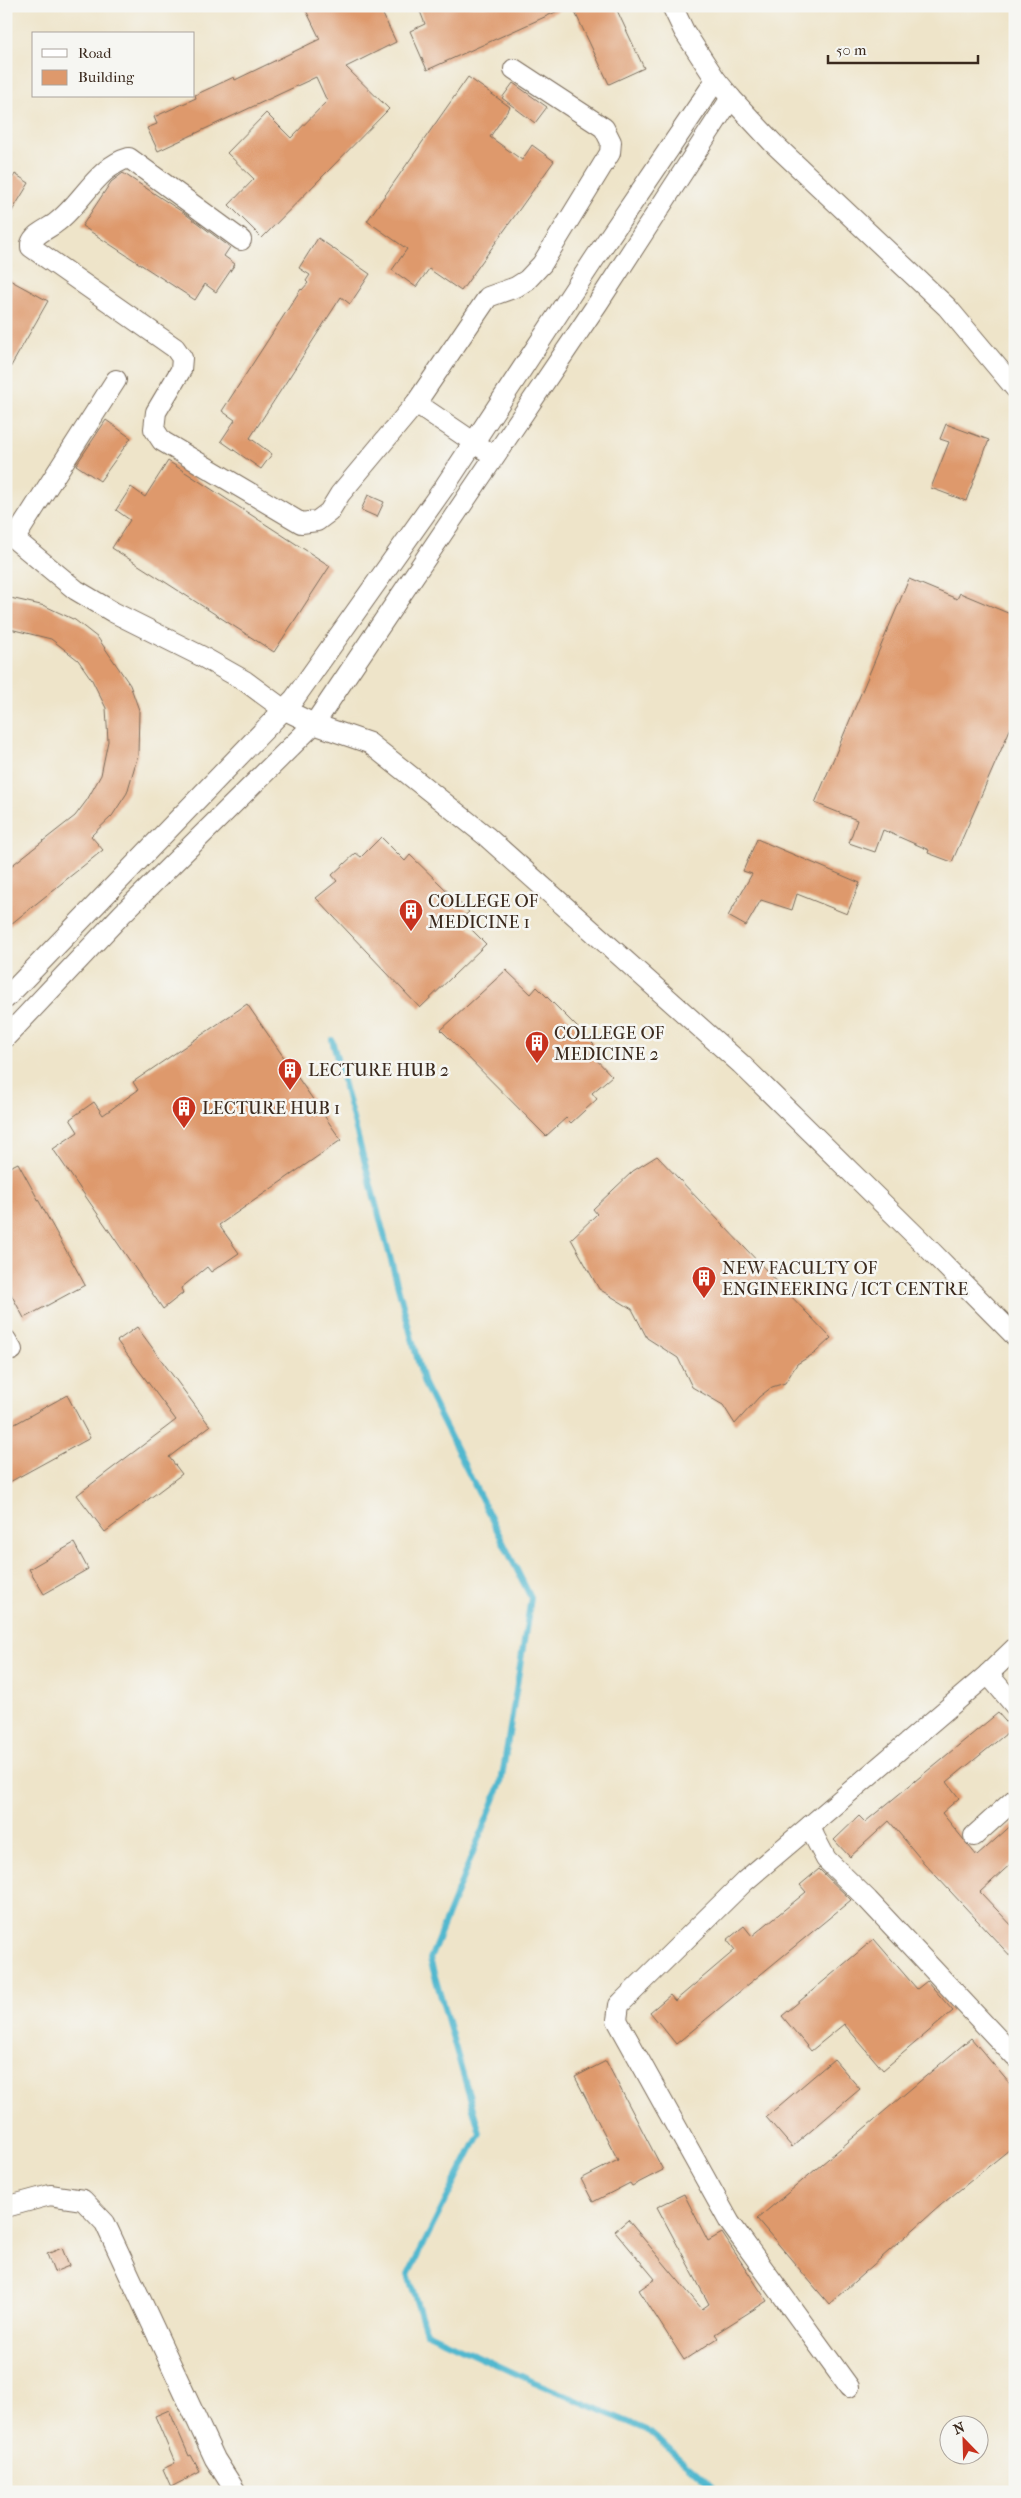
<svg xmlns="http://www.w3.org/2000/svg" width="1021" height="2498" font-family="'IM FELL French Canon',serif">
<rect width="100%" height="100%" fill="#f6f6f2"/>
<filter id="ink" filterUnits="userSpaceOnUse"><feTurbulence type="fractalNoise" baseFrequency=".02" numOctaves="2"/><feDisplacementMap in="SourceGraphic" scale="10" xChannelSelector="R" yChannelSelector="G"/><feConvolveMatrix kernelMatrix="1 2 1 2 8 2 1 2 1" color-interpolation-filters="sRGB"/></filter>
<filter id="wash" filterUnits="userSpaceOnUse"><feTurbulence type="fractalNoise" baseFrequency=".0096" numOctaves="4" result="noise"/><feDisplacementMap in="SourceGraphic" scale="20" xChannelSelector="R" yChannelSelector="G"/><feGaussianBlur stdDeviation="1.12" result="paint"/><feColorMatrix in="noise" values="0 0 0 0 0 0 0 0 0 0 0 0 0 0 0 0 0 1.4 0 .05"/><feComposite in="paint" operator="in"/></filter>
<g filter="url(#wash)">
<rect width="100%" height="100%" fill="#eee4c9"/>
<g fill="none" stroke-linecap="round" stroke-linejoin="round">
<polyline stroke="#51b8cf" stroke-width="6" points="332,1040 424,1384 531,1598 501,1783 430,1959 480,2133 408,2275 426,2332 532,2381 647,2430 719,2492"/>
</g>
<g id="blocks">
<g fill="#de996c">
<polygon points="304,6 379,6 396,42 346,67 389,109 262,238 229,205 254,179 227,153 266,113 291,138 327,101 316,77 158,151 147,128 157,124 154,117 196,98 195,95 234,77 235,80 320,39"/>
<polygon points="418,6 569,6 427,70 410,31 425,24"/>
<polygon points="572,6 615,6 644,68 609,84"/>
<polygon points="468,77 510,107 490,137 522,160 532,145 554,161 461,291 429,269 416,287 392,270 407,249 367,221"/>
<polygon points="513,83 547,107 535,123 502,98"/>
<polygon points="123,173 184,213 230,247 224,256 235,264 216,292 205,284 195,300 82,226 111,182"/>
<polygon points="15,174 29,183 6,221 6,189"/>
<polygon points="318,238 370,274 350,304 341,297 250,438 272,454 261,469 221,441 235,420 222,411 301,289 302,290 308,283 306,281 310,275 299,268"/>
<polygon points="6,278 48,301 6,375"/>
<polygon points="106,420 131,438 100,481 76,465"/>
<polygon points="946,424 989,440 966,501 931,488 949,442 940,439"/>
<polygon points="168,461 330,566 274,652 112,548 130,520 116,510 131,487 145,497"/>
<polygon points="368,495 384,502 377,517 361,510"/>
<polygon points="909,579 957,599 960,593 1015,616 1015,718 952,862 928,853 929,850 883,830 875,852 849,843 857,820 815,803"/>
<polygon points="6,597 45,606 75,620 98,638 130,685 139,710 138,755 127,793 112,816 91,836 103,850 6,928 6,870 75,816 87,800 101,775 108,741 106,708 92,680 78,660 51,639 6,628"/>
<polygon points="381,837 405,861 410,855 469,912 461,919 486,944 420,1008 316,898 337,881 332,875 356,853 361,857"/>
<polygon points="757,839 860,883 847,914 797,894 792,910 761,900 746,926 728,916 752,874 743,871"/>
<polygon points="506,970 531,994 537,987 594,1044 588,1051 612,1076 592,1093 597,1099 571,1123 566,1118 546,1136 441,1030"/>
<polygon points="247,1004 341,1140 219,1225 239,1253 211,1272 207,1267 181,1288 183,1293 163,1309 53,1149 78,1132 70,1119 94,1102 103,1115 138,1090 133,1082"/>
<polygon points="657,1156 831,1338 815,1353 797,1364 785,1383 772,1387 759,1397 735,1424 723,1405 692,1387 678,1358 647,1338 632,1309 599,1289 571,1239 597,1214 593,1209 633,1171"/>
<polygon points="18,1163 85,1285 24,1318 6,1285 6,1169"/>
<polygon points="137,1327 210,1426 169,1457 182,1474 105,1532 77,1495 176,1420 117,1341"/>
<polygon points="67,1395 90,1438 6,1484 6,1429"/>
<polygon points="74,1543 88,1569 44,1594 29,1569"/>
<polygon points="998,1713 1012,1729 947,1782 959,1798 942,1813 977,1856 1015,1822 1015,1860 980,1892 1015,1929 1015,1961 924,1863 889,1821 850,1857 834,1840 859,1816 865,1822"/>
<polygon points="819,1869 851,1900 676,2044 650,2012 670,1995 675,2001 735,1950 727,1940 744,1926 752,1936 806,1892 800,1885"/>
<polygon points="874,1939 917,1989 927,1981 953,2011 883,2070 844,2024 811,2051 782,2016"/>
<polygon points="971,2038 1015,2090 1015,2145 941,2205 829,2304 757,2219"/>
<polygon points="834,2059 860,2089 792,2147 766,2117"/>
<polygon points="606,2061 663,2170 632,2186 630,2183 593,2202 581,2179 618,2160 575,2077"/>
<polygon points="684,2194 708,2241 722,2233 767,2301 715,2334 718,2338 684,2360 639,2290 655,2279 615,2231 628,2220 702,2309 709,2304 657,2207"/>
<polygon points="62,2248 69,2266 54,2272 47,2254"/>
<polygon points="169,2410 189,2456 191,2455 200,2472 171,2487 163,2469 175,2463 155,2416"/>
</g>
</g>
</g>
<g filter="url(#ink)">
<use href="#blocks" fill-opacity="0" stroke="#7a6b5a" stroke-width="1"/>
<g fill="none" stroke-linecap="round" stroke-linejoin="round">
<defs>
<g id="minor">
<polyline points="672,6 684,31 716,80 731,98 773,143 947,307 1015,388"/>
<path d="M241,240L129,158C98,166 82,203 57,222C49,229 34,233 31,244V247L175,348L182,358L181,370L156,412L154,429L162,441L301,523L317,521L329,512L340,494L416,403L488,297L516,287L527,280L542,264L610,153L611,142L604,128L514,69"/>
<polyline points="416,403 485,450"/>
<polyline points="6,532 76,590 113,612 201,656 245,681 283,709 314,724 369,743 486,836 741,1064 924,1244 1015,1336"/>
<polyline points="15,538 116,380"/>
<polyline points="6,998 294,699 445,486 595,258 716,80"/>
<polyline points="6,1037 122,914 314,724 598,303 731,98"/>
<polyline points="6,1340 12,1350"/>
<polyline points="1015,1648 988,1674 811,1825 814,1836 826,1859 868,1900 1015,2057"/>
<polyline points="988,1674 1015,1706"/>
<polyline points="811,1825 745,1881 624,2000 619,2005 617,2020 730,2223 849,2387"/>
<polyline points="974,1836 1015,1799"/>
<polyline points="6,2207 50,2195 83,2200 105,2223 215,2459 236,2492"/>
</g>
</defs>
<use href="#minor" stroke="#7a6b5a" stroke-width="22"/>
<use href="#minor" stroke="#fff" stroke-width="20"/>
</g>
</g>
<defs>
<symbol id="building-pin" viewBox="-11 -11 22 30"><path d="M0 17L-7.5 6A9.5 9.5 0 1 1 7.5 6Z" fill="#c8321e" stroke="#f6f6f2"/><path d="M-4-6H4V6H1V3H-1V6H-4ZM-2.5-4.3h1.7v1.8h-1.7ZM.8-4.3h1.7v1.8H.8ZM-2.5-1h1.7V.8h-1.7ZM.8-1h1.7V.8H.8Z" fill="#fff"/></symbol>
</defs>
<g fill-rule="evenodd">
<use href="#building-pin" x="397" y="897" width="28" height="38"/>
<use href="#building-pin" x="523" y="1029" width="28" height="38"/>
<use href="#building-pin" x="276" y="1056" width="28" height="38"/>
<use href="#building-pin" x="170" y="1094" width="28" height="38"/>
<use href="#building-pin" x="690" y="1264" width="28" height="38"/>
</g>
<g text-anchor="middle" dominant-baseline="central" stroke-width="5" stroke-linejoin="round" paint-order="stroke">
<g font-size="18" fill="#3b2a1e" stroke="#f6f6f2" text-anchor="start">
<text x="428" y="901">COLLEGE OF<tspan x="428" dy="21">MEDICINE 1</tspan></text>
<text x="554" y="1033">COLLEGE OF<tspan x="554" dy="21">MEDICINE 2</tspan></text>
<text x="308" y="1070">LECTURE HUB 2</text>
<text x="202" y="1108">LECTURE HUB 1</text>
<text x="722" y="1268">NEW FACULTY OF<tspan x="722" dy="21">ENGINEERING / ICT CENTRE</tspan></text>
</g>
</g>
<rect width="1021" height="2498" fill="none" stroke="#f6f6f2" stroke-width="25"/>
<rect x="32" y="32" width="162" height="65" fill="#f6f6f2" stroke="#aba49d"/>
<rect x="42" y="49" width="25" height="8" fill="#ffffff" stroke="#aba49d"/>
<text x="78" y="58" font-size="15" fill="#3b2a1e">Road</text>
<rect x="42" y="70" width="25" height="15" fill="#de996c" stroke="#aba49d"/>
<text x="78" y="82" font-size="15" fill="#3b2a1e">Building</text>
<g transform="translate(964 2440) rotate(337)"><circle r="24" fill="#f6f6f2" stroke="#aba49d"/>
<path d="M0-4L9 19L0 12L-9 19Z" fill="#c8321e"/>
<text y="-8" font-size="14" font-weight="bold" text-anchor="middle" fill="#3b2a1e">N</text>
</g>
<path d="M828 55v8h150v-8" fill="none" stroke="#3b2a1e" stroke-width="2.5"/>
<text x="836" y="55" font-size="15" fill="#3b2a1e" stroke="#f6f6f2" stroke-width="4" paint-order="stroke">50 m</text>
</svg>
